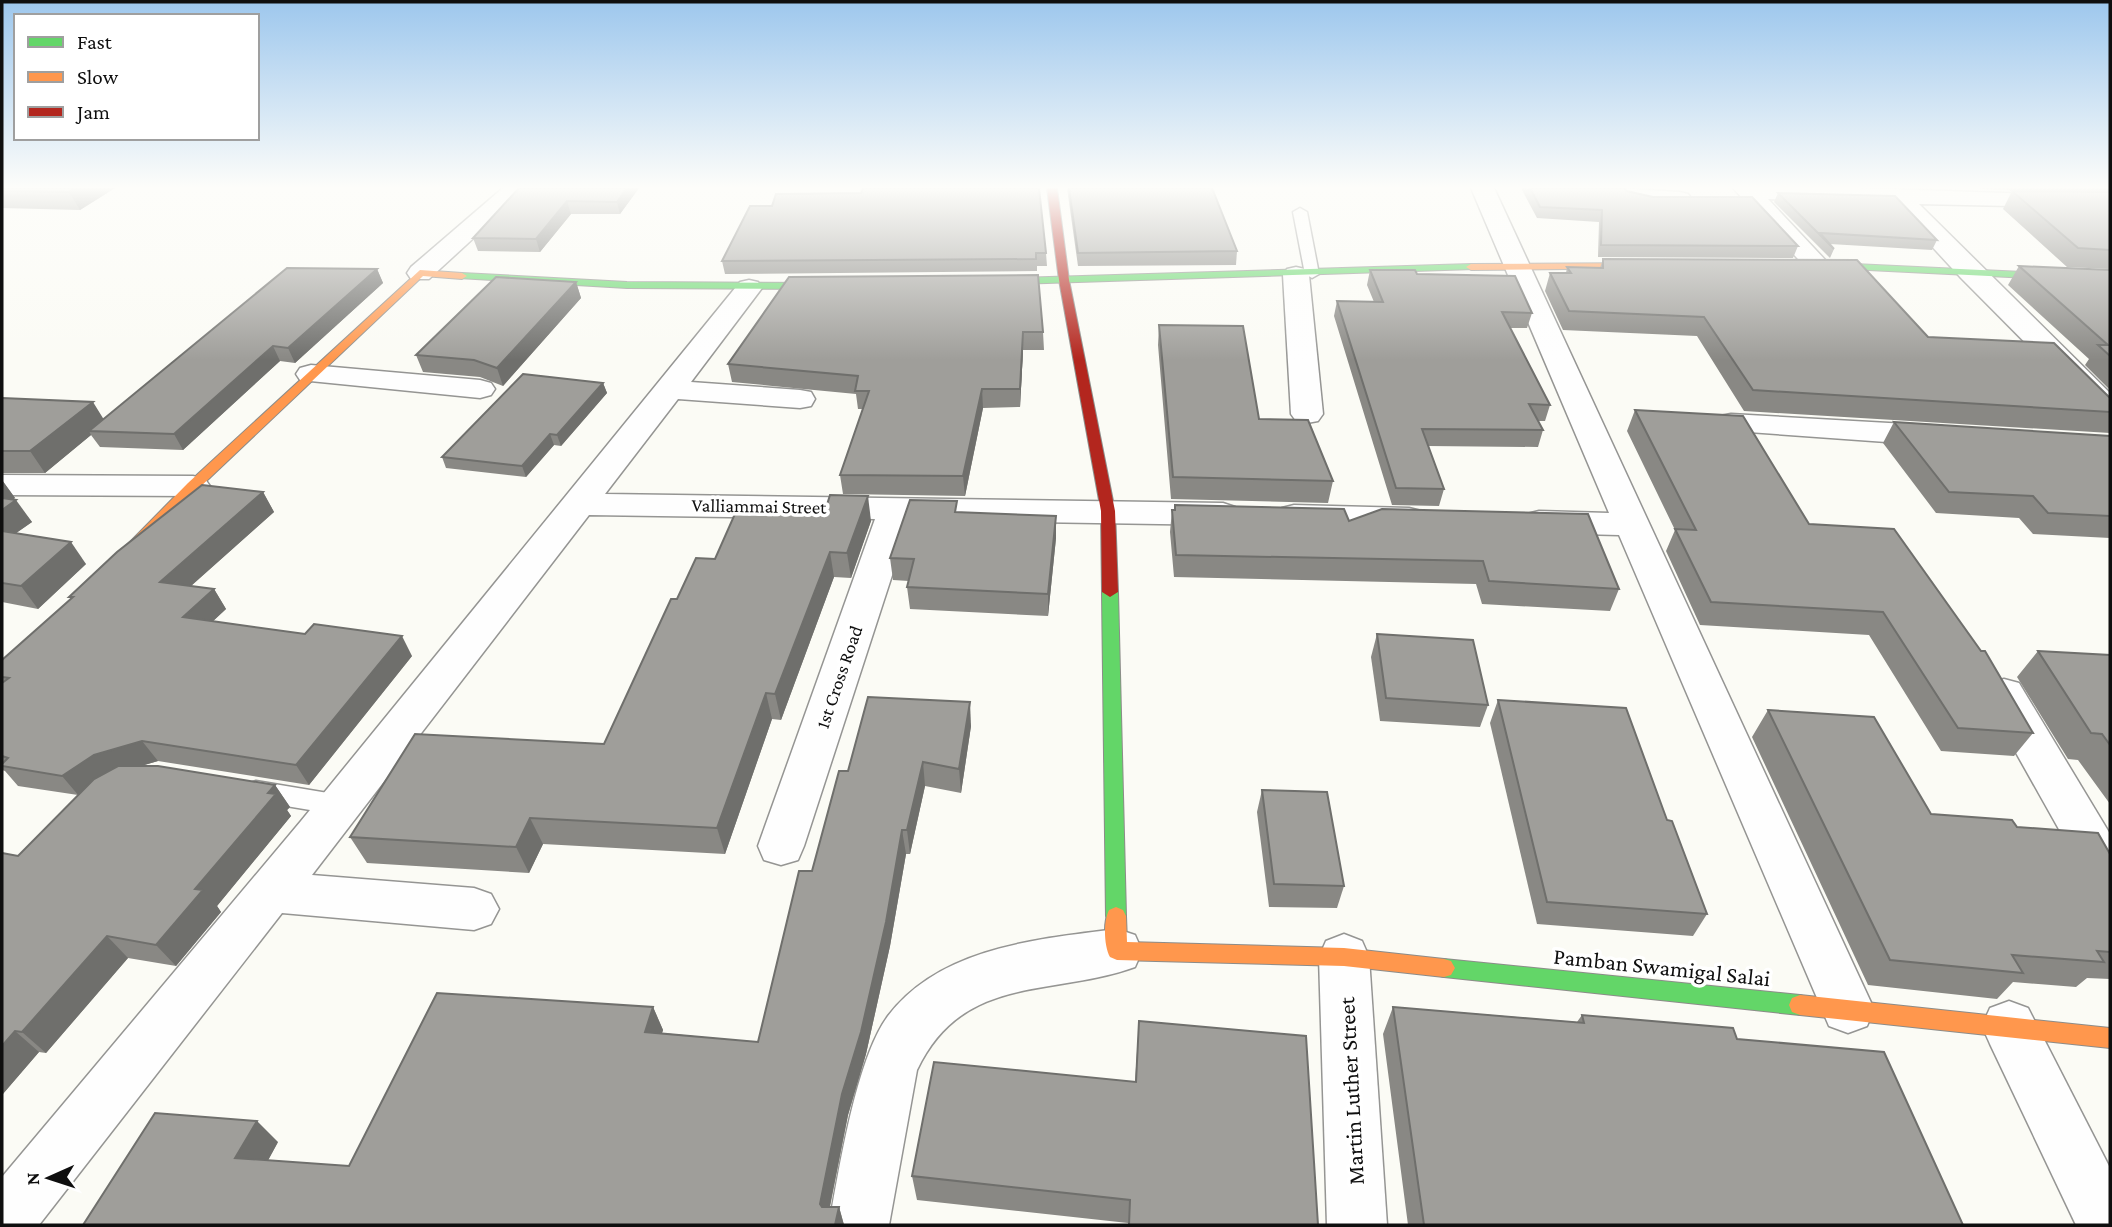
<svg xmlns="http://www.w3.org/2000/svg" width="2112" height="1227" font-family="'Crimson Pro',serif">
<rect width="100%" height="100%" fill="#fbfbf5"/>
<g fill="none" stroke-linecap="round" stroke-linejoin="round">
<defs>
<g id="lane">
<polygon points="1300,208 1307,212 1319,274 1312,278 1305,274 1293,212"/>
<polygon points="256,781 340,795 349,798 352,805 349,812 340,815 256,801 247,798 244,791 247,784"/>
</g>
<g id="street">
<polygon points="503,188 528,188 429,279 411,279 407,273 411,267"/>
<polygon points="1471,188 1494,188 1874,1009 1867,1026 1848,1033 1829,1026 1619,535 1539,533 1527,530 1521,522 1527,514 1539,511 1609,513"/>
<path d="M1614,188L1680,192L1688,194L1692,199L1688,204C1665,210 1629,209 1614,188Z"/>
<polygon points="1733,188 1860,188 2067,195 2071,200 2067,205 2059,207 1919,204 2110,393 2110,419 2099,417 1961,278 1892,203 1768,199 1830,265 1826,270 1808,270"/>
<polygon points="1296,267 1305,269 1309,275 1323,414 1318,421 1307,423 1296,421 1291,414 1283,275 1287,269"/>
<polygon points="749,280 758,282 762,288 691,382 800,390 811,392 815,399 811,406 800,408 678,399 605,494 1223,503 1235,507 1240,514 1235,521 1223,525 910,520 804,846 798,860 781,865 764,860 758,846 875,519 589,515 312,875 474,888 491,894 499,909 491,924 474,930 282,913 39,1225 2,1225 2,1177 301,821 740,282"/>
<polygon points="311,365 480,380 491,383 495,389 491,395 480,398 300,380 296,374 300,368"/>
<polygon points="1731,414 1942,426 1953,429 1958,436 1953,443 1942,446 1720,430 1715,423 1720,416"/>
<polygon points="2,475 193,476 205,479 210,486 205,493 193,496 2,495"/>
<polygon points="1294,505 1409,508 1421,511 1427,519 1421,527 1409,530 1294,527 1282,524 1277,516 1282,508"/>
<polygon points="2004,679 2019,683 2110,834 2110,896 2093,890 1983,694 1989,683"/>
<path d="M1117,929L1135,935L1142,951L1135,967C1052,997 963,973 917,1070L889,1225H829C839,1170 856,1059 888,1016C940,947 1038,939 1117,929Z"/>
<polygon points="1344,934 1362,941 1369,957 1387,1225 1327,1225 1319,957 1326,941"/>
<polygon points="2009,1001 2028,1008 2110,1168 2110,1225 2076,1225 1990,1044 1982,1026 1990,1008"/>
</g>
<g id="fast">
<polygon points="1812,262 2110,276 2110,282 1808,267 1808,263"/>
<polygon points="1471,264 1476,267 1475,269 986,285 981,282 986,279"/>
<polygon points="462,273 627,282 835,283 840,286 835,289 627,288 458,278 457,276"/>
<polygon points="1110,587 1118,592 1126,916 1123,922 1116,925 1109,922 1106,916 1102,592"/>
<polygon points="1444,959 1800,995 1808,998 1811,1005 1808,1012 1800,1015 1444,977 1437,975 1433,968 1437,961"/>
</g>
<g id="slow">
<polygon points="1654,263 1659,266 1658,268 1471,270 1466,267 1471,264"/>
<polygon points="420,270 462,273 467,276 462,279 423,276 198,489 134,554 124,554 122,551 124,548 188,483"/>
<path d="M1116,907L1123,910L1126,916L1127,942L1344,948L1444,959L1451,961L1455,968L1451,975L1444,977L1344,966L1117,960L1110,957C1104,946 1103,922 1109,910Z"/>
<polygon points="1800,995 2110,1028 2110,1048 1800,1015 1792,1012 1789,1005 1792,998"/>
</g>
<polygon id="jam" points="1047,188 1057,188 1069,280 1115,511 1118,592 1110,597 1102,592 1101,511 1059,280"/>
</defs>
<use href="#lane" stroke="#959593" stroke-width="3"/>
<use href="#street" stroke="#959593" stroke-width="3"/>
<use href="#fast" stroke="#8c8c89" stroke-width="2"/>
<use href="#slow" stroke="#8c8c89" stroke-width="2"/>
<use href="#jam" stroke="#8c8c89" stroke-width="2"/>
<use href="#lane" fill="#fefefe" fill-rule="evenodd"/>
<use href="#street" fill="#fefefe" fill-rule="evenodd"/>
<use href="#fast" fill="#63d668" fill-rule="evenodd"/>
<use href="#slow" fill="#ff974d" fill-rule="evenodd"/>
<use href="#jam" fill="#b3261e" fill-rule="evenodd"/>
</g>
<g fill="#898884">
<polygon points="2,188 115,188 80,210 2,208"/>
<polygon points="519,188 639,188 620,214 571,214 540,252 478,251 473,238"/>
<polygon points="1067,188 1212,188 1237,251 1236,265 1078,266"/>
<polygon points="1521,188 1628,188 1624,188 1627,191 1798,246 1793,258 1598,257 1599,222 1537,218"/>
<polygon points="1980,188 2110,188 2110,269 2067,267 2003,209 2012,191 2073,192 1981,189"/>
<polygon points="1778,193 1937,240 1932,250 1830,244 1834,249 1830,258 1774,202"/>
<polygon points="772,206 1046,253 1047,266 1037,266 1037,271 725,274 722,261"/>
<polygon points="1603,259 1928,337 2110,398 2110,433 1744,411 1697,336 1563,330 1545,291 1550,273 1566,273 1567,267 1600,268"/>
<polygon points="2019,266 2110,270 2110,390 2085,365 2089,359 2008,285"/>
<polygon points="377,269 383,283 295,363 280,361 183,450 100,447 91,435 45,473 2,473 2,398 104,419"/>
<polygon points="1370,270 1417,274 1532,313 1527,328 1510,328 1550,405 1545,421 1538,421 1543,430 1538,447 1428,446 1444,489 1439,506 1392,505 1334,316 1337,301 1374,302 1367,285"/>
<polygon points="789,277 1043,332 1044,350 1023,350 1020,407 983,408 965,496 843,494 840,475 863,409 858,409 856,394 732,382 728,364"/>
<polygon points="576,282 581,298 503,386 480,377 423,372 416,355"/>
<polygon points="1159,325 1259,419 1333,481 1328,503 1171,499 1158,345"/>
<polygon points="603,383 607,393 561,446 554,445 526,477 446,468 442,457"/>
<polygon points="1635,410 1809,524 2033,733 2014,756 1941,751 1869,635 1700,625 1666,551 1675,530 1627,431"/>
<polygon points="1894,422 2110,436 2110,538 2033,534 2019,518 1936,513 1883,443"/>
<polygon points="2,480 15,498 13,499 32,522 16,533 86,564 38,609 2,602"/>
<polygon points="263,492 274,512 191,586 214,589 226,609 213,621 412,656 309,785 158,761 141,766 275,785 290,807 287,810 291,816 217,906 221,912 176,966 128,958 46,1053 39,1052 2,1095 2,853 18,856 78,795 18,786 5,771 2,770 2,660 71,599 69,597"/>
<polygon points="1175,505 1349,521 1619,589 1610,611 1482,604 1476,584 1174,577 1170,532 1172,510 1175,510"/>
<polygon points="825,511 871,521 851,578 834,577 781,720 772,719 725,854 543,844 529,873 367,863 350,837 604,744 677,599 715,559"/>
<polygon points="958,512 1056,538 1048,616 910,609 907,587 909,581 893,580 890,558"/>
<polygon points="1377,634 1488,705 1480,727 1380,721 1371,657"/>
<polygon points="2038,651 2110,655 2110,804 2078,760 2068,759 2017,677"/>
<polygon points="1498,700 1667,820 1707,914 1693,936 1537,924 1490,723"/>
<polygon points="1768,710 1931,814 2017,827 2110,854 2110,979 2087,978 2076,987 2013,982 1997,999 1868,985 1752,737"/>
<polygon points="971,726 961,793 925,786 910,854 906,854 890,946 866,1054 848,1115 830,1207 839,1207 844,1225 83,1225 278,1142 268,1160 349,1166 653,1007 663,1030 662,1033 758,1042 812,871 848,771"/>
<polygon points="1262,790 1344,886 1337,908 1269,907 1257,812"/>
<polygon points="1393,1007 1577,1022 1582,1015 1737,1039 1963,1225 1408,1225 1383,1034"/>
<polygon points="1139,1021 1318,1225 1128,1225 1128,1223 917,1200 912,1176 1135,1082"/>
</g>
<g fill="#6f6f6c">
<polygon points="76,188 115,188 80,210 69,192"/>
<polygon points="627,188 639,188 620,214 617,202"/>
<polygon points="567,201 571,214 540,252 536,239"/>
<polygon points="377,269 383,283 295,363 288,348"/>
<polygon points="576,282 581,298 503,386 497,368"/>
<polygon points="1023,332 1023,350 1020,407 1020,389"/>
<polygon points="273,346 280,361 183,450 174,434"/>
<polygon points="603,383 607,393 561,446 557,435"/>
<polygon points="982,389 983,408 965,496 963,476"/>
<polygon points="93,402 106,423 89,431 91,435 45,473 30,451"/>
<polygon points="550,434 554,445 526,477 522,466"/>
<polygon points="2,480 15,498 2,508"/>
<polygon points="263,492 274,512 174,601 160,582"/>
<polygon points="868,496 871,521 851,578 847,553"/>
<polygon points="16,500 32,522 2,543 2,510"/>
<polygon points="1056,516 1056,538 1048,616 1048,594"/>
<polygon points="71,542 86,564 38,609 21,586"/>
<polygon points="830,552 834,577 781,720 775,694"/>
<polygon points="214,589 226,609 196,637 183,617"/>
<polygon points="402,636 412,656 309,785 296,765"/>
<polygon points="766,693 772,719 725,854 717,828"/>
<polygon points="970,702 971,726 961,793 959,769"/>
<polygon points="142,741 158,761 110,775 79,796 62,776 94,755"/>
<polygon points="923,762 925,786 910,854 907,830"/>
<polygon points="275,785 290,807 287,810 291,816 217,906 221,912 176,966 156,945 195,889"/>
<polygon points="530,818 543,844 529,873 516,847"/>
<polygon points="902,830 906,854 890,946 866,1054 848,1115 826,1225 820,1204 842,1094"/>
<polygon points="107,936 128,958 46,1053 22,1032"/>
<polygon points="653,1007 663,1030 655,1054 645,1032"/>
<polygon points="15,1031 39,1052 2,1095 2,1046"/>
<polygon points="257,1121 278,1142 258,1179 235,1158"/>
<polygon points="839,1207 844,1225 835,1225"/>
</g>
<g fill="#9f9e9a" stroke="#6f6f6c" stroke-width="2">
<polygon points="2,188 76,188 69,192 2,191"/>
<polygon points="519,188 627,188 617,202 567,201 536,239 473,238"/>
<polygon points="863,188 1039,188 1046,253 1036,253 1036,259 722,261 750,206 772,206 776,194 861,193"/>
<polygon points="1069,188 1212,188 1237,251 1078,253"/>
<polygon points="1530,188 1624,188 1627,191 1653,197 1752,197 1798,246 1601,245 1602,210 1540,207"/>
<polygon points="2012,191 2110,192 2110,250 2078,248"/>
<polygon points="1778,193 1895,196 1937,240 1820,233 1834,249"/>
<polygon points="1603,259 1857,260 1928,337 2054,343 2110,398 2110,412 1753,390 1704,317 1569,311 1550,273 1571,273 1567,267 1603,268"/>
<polygon points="2019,266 2110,270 2110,356 2098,345 2108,345"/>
<polygon points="287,268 377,269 288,348 273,346 174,434 89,431"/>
<polygon points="1370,270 1415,270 1417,274 1515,276 1532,313 1502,312 1550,405 1529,404 1543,430 1422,429 1444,489 1396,488 1337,301 1383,302"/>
<polygon points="1038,275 1043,332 1023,332 1020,389 982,389 963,476 840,475 869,391 855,391 858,376 728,364 789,277"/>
<polygon points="496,277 576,282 497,368 474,360 416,355"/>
<polygon points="1159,325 1243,326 1259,419 1308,420 1333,481 1173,477"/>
<polygon points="523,374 603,383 557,435 550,434 522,466 442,457"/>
<polygon points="2,398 93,402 30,451 2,451"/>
<polygon points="1635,410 1743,416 1809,524 1894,529 1981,651 1985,651 2033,733 1958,728 1883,612 1711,602 1675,529 1696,530"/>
<polygon points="1894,422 2110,436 2110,516 2048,513 2033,496 1949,492"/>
<polygon points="202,485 263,492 160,582 214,589 183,617 305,634 314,624 402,636 296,765 142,741 94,755 62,776 2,766 2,764 8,758 2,756 2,683 9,678 2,677 2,660 73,597 69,597 117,552"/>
<polygon points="830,495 868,496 847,553 830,552 775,694 766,693 717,828 530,818 516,847 350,837 415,734 604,744 671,599 677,599 696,558 715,559 738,507 825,511"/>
<polygon points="2,498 16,500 2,510"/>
<polygon points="910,500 957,501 955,512 1056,516 1048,594 907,587 914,559 890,558"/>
<polygon points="1175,505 1344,509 1349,521 1382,509 1588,514 1619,589 1489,581 1483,561 1176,555 1172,510 1175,510"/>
<polygon points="2,531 71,542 21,586 2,583"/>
<polygon points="1377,634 1473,640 1488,705 1386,698"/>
<polygon points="2038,651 2110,655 2110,745 2102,734 2091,733"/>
<polygon points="868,697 970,702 959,769 923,762 907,830 902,830 886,922 861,1032 842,1094 820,1204 822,1207 839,1207 835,1225 83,1225 155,1113 257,1121 235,1158 349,1166 437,993 653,1007 645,1032 758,1042 799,871 812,871 839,771 848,771"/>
<polygon points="1498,700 1626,708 1667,820 1672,821 1707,914 1547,902"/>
<polygon points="1768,710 1874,717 1931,814 2012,820 2017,827 2098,833 2110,854 2110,952 2097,951 2104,962 2012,955 2023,973 1890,960"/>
<polygon points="118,766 158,766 275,785 268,793 276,794 195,889 203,890 156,945 107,936 22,1032 15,1031 2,1046 2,853 18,856 94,779"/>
<polygon points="1262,790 1327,792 1344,886 1274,884"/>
<polygon points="1393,1007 1584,1023 1582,1015 1733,1028 1737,1039 1884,1052 1963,1225 1424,1225"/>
<polygon points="1139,1021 1306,1036 1318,1225 1129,1225 1130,1200 912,1176 934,1062 1136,1082"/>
</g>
<linearGradient id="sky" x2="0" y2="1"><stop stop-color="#9dc7ed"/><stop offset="0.52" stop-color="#fdfdfa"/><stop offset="1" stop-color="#fdfdfa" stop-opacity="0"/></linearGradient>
<rect width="2112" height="360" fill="url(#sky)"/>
<g text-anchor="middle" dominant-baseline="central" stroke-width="7" stroke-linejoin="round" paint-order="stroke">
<g font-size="19" fill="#0f0f0f" stroke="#fff">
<text transform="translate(759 506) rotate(1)">Valliammai Street</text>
<text transform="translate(839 677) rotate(-71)">1st Cross Road</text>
</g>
<g font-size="23" fill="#0f0f0f" stroke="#fff">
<text transform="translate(1662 967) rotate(6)">Pamban Swamigal Salai</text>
<text transform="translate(1351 1091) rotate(-93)">Martin Luther Street</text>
</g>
</g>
<rect width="2112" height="1227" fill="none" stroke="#0f0f0f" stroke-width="7"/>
<rect x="14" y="14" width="245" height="126" fill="#ffffff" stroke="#9f9f9f" stroke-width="2"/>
<rect x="28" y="37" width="35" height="10" fill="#63d668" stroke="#9f9f9f" stroke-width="2"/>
<text x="77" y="49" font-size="21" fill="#0f0f0f">Fast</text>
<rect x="28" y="72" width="35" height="10" fill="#ff974d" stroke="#9f9f9f" stroke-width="2"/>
<text x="77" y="84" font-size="21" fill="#0f0f0f">Slow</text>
<rect x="28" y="107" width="35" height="10" fill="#b3261e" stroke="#9f9f9f" stroke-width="2"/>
<text x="77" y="119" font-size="21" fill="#0f0f0f">Jam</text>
<g transform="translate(49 1178) rotate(267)" stroke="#ffffff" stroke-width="5" paint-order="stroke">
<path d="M0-5L12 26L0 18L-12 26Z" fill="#0f0f0f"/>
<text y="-10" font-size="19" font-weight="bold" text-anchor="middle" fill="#0f0f0f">N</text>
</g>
</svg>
